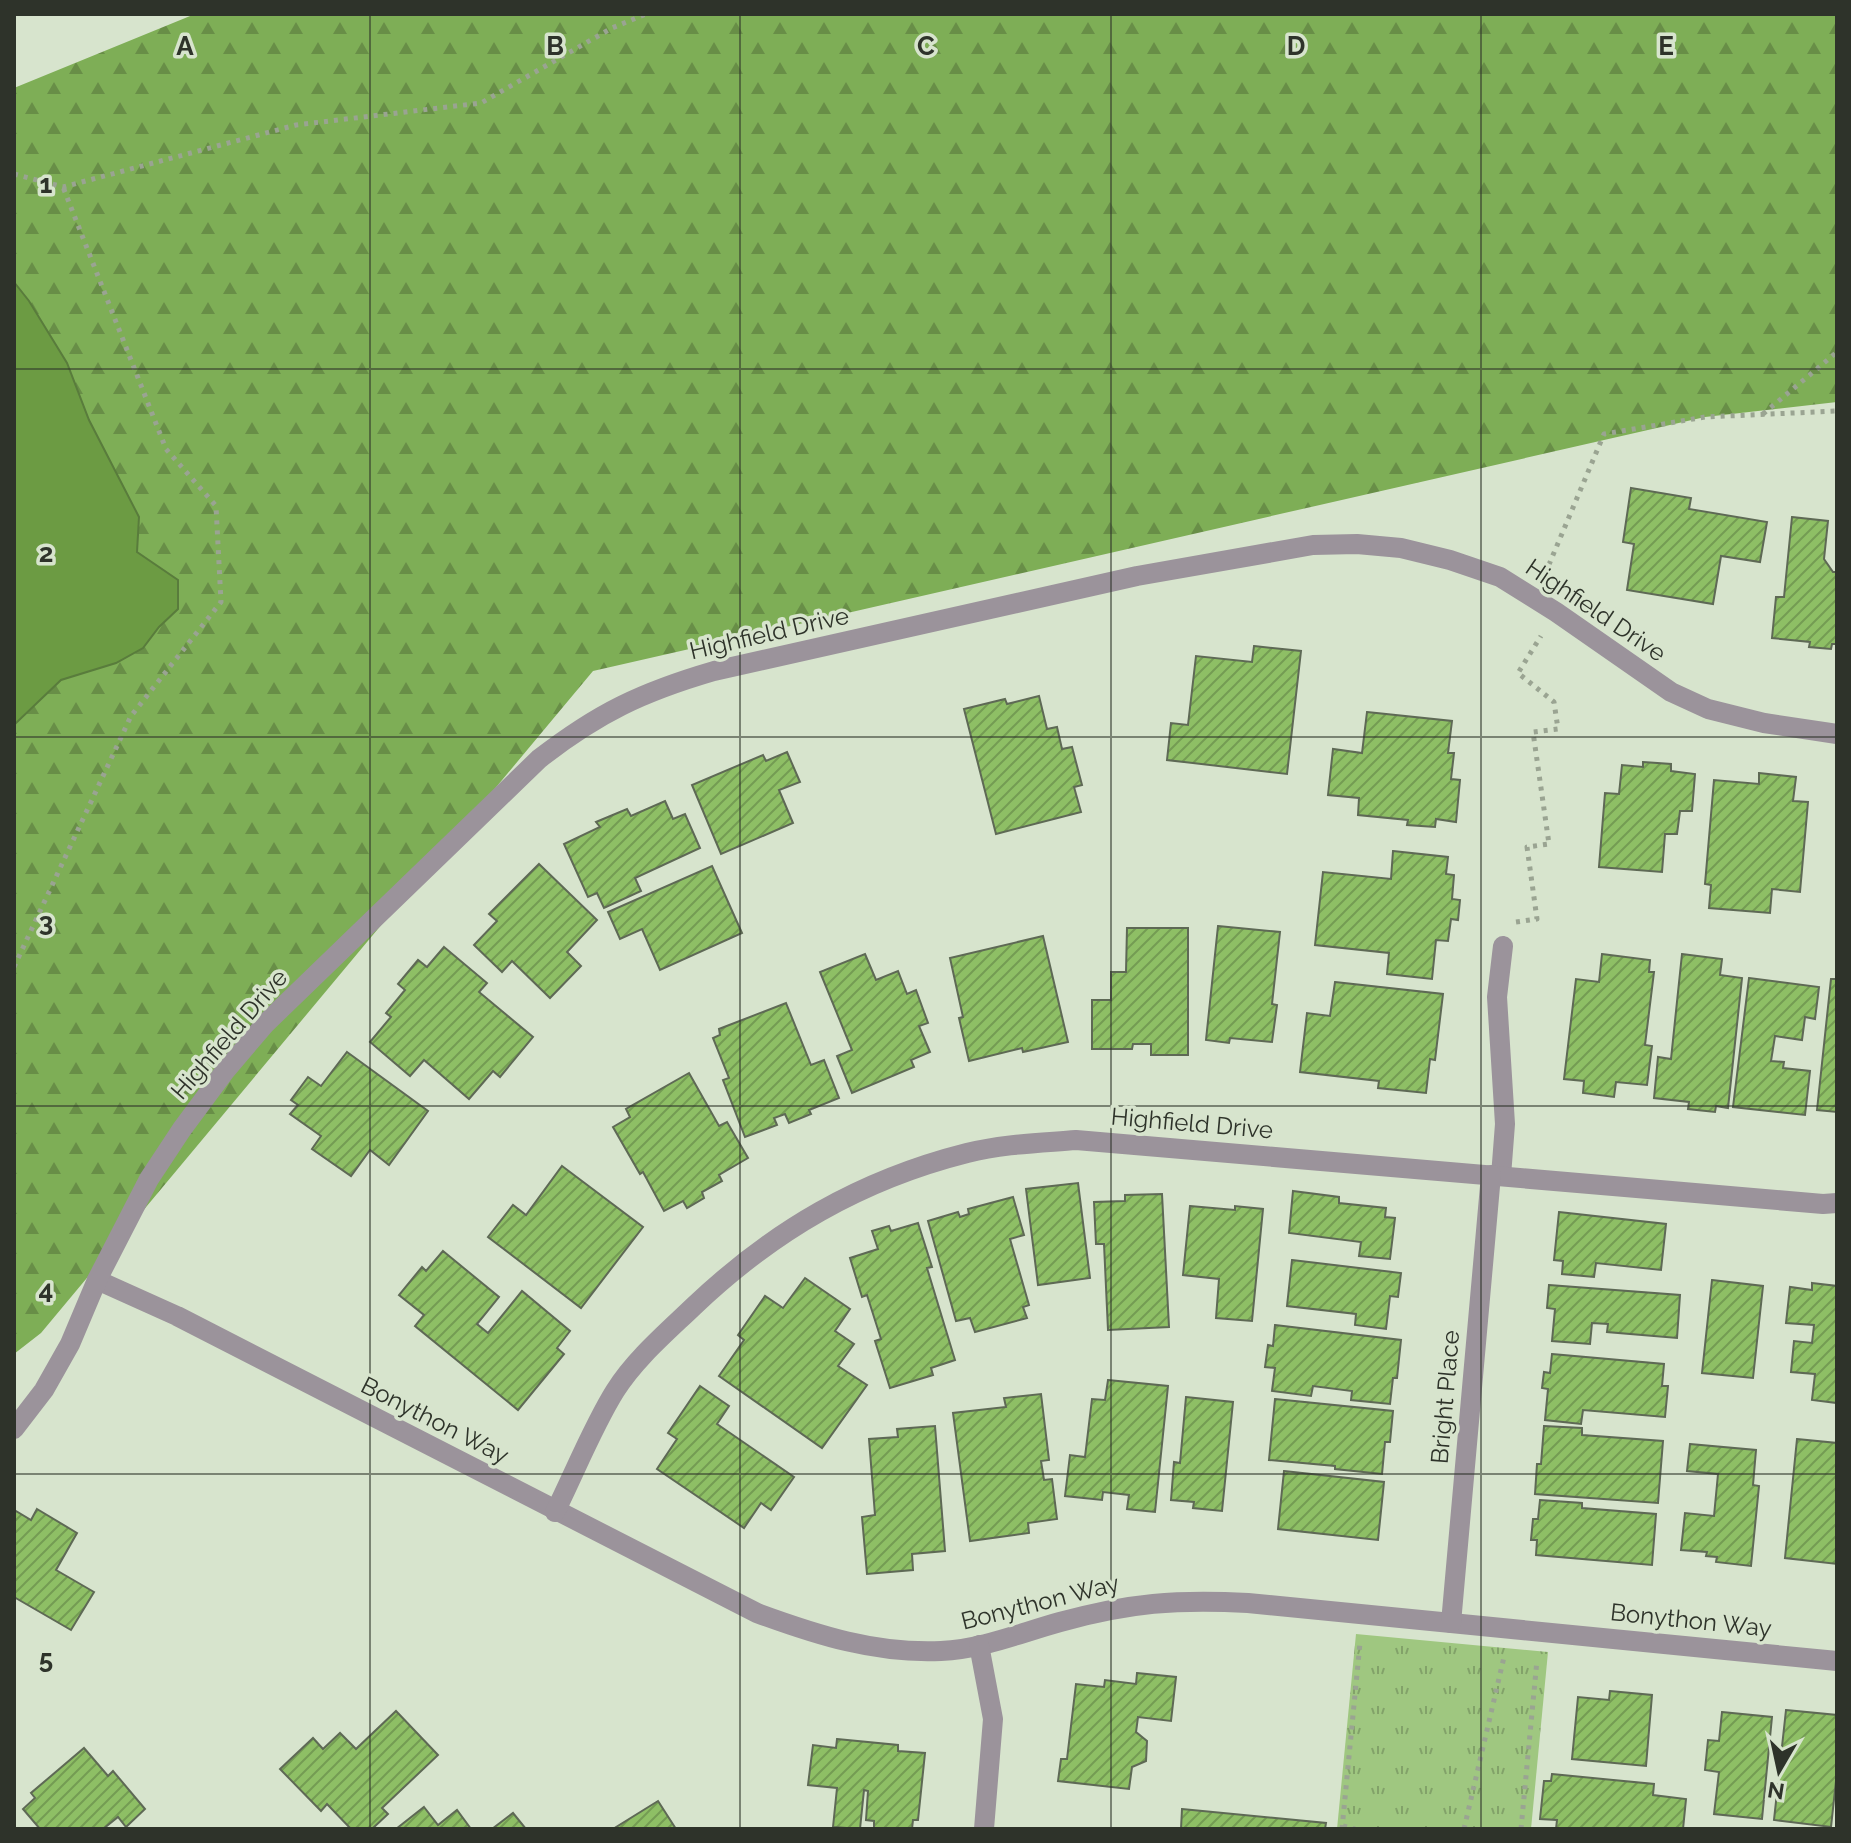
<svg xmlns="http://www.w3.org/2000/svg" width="1851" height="1843" font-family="Raleway,sans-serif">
<defs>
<pattern id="grass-tufts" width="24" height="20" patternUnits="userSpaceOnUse" patternTransform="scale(2)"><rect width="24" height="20" fill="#9fc780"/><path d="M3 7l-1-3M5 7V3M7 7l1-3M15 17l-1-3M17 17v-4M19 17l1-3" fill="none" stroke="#82a269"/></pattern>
<pattern id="forest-firs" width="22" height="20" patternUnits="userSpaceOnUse" patternTransform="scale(2)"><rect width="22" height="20" fill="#7eae56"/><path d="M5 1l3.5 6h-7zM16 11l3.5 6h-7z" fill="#688e47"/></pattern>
<pattern id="building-hatch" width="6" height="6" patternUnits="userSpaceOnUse" patternTransform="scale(2)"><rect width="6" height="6" fill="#8ebf65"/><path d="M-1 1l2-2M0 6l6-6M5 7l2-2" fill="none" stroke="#749c53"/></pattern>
</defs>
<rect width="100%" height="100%" fill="#d7e4cd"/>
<polygon fill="url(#grass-tufts)" points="1356,1634 1548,1652 1531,1829 1337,1829"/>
<polygon fill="url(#forest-firs)" points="195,14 1837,14 1837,402 1705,417 593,671 41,1333 14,1354 14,88"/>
<polygon fill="#6c9b43" stroke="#597c3c" stroke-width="2" points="14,282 29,301 67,363 89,420 139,517 137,552 178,580 178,609 159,627 143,648 116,663 61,680 14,725"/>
<g fill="url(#building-hatch)" stroke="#5e6955" stroke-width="2">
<polygon points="1631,488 1691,498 1689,509 1767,522 1760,562 1721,556 1713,604 1627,590 1634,544 1623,542"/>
<polygon points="1792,517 1828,521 1824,559 1833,572 1837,572 1837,644 1832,644 1831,649 1809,647 1810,642 1772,638 1776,597 1784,597"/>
<polygon points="1254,646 1301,651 1287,774 1167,760 1171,723 1188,725 1196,656 1252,662"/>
<polygon points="1039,696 1047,729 1057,727 1062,749 1072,747 1082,785 1074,787 1081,812 996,834 964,709 1005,699 1007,704"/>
<polygon points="1367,712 1452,721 1448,753 1454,753 1451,779 1460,780 1456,822 1436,819 1435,827 1407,825 1408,820 1358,815 1359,798 1328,795 1333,749 1362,753"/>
<polygon points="787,752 800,782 779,790 793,823 721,854 692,785 763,755 766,761"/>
<polygon points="1643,762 1671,764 1671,771 1695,774 1692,811 1680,811 1677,834 1665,834 1662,872 1599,867 1605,793 1619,794 1622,765 1643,767"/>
<polygon points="1759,773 1796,777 1793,801 1808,802 1800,892 1772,889 1770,913 1709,908 1711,885 1705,884 1714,780 1759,784"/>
<polygon points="665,801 673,819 685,814 700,848 635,878 641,891 604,908 597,893 588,897 564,844 600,827 596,822 627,809 631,816"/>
<polygon points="1393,851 1448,857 1446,874 1454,875 1452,899 1460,900 1458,920 1451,919 1448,941 1436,940 1432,979 1387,974 1389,953 1315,945 1323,872 1391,879"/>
<polygon points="539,864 597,920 567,952 581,966 550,998 512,961 502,972 474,945 497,921 489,914"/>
<polygon points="712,866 742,933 660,970 642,929 620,939 608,912"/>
<polygon points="1218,926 1280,932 1272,1004 1277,1005 1272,1042 1230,1038 1229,1043 1206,1040"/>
<polygon points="1127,928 1188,928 1188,1055 1151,1055 1151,1044 1133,1044 1132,1049 1092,1049 1092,1000 1111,1000 1111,972 1126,972"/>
<polygon points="1043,936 1068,1042 1023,1052 1022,1048 969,1061 959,1018 963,1017 950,958"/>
<polygon points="444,947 487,983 479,992 533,1037 500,1077 493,1071 469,1099 424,1060 410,1076 370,1042 391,1017 386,1013 405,990 398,984 418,960 427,967"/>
<polygon points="865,954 876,980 898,971 907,994 916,990 928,1023 919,1026 930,1052 911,1060 914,1067 852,1093 837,1056 852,1050 820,972"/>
<polygon points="1602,954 1650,960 1649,972 1654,972 1645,1045 1652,1046 1647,1085 1616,1082 1614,1097 1583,1093 1584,1081 1564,1079 1576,979 1599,982"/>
<polygon points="1682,954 1722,959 1720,975 1742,978 1728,1108 1716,1106 1715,1112 1688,1109 1689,1102 1654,1098 1658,1057 1671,1059"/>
<polygon points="1749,978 1819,987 1815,1019 1805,1017 1802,1040 1775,1036 1771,1061 1784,1062 1783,1068 1810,1071 1805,1115 1733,1107"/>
<polygon points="1831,979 1837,979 1837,1112 1817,1110"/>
<polygon points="1335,982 1443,994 1435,1060 1430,1059 1426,1093 1378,1088 1379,1081 1300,1072 1307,1013 1330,1016"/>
<polygon points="786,1003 811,1065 824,1060 839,1098 809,1110 811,1114 789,1123 785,1114 774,1118 777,1125 745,1137 723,1080 729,1078 713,1038 720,1035 719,1029"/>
<polygon points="347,1052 428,1111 389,1165 370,1150 351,1176 312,1149 321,1136 290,1114 298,1105 291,1100 308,1077 321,1086"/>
<polygon points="689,1073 719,1126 727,1122 748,1158 719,1175 722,1181 702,1192 704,1198 687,1208 683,1201 664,1211 643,1172 640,1174 613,1127 630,1117 626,1109"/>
<polygon points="562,1166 643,1227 581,1308 488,1237 513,1205 526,1215"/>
<polygon points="1078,1183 1090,1278 1038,1285 1026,1189"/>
<polygon points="1293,1191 1339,1197 1339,1203 1386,1208 1385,1217 1395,1218 1390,1259 1359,1256 1361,1242 1289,1233"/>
<polygon points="1162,1194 1169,1327 1108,1330 1104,1244 1096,1244 1094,1202 1125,1201 1125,1195"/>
<polygon points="1013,1197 1024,1235 1010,1239 1029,1305 1023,1307 1027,1318 975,1332 970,1318 956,1321 928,1221 958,1212 960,1217 969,1214 968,1209"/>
<polygon points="1190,1206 1235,1210 1235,1206 1263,1209 1252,1321 1216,1318 1219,1279 1183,1275"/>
<polygon points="1559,1212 1666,1224 1661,1270 1596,1263 1594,1277 1562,1274 1563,1261 1554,1260"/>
<polygon points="918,1223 932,1267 927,1268 955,1360 931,1368 933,1375 890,1388 875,1341 881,1339 867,1295 862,1297 850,1258 878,1249 872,1231 889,1226 891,1231"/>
<polygon points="443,1251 499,1297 477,1324 488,1333 522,1291 570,1331 557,1348 564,1354 518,1410 415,1326 424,1315 399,1295 422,1267 426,1271"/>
<polygon points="1292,1260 1401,1273 1398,1297 1390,1296 1386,1329 1355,1325 1356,1314 1287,1306"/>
<polygon points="805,1278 850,1309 835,1331 854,1344 838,1366 867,1385 822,1448 719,1376 744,1340 738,1335 765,1296 783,1308"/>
<polygon points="1712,1280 1763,1286 1753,1378 1702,1373"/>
<polygon points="1812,1283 1837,1286 1837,1403 1812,1400 1815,1374 1791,1372 1794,1341 1812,1343 1814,1325 1786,1323 1790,1287 1812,1290"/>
<polygon points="1549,1285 1680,1295 1677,1338 1607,1332 1608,1324 1592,1323 1590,1344 1552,1341 1555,1309 1547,1308"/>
<polygon points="1275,1325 1401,1340 1397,1378 1393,1378 1390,1404 1351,1400 1352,1391 1313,1386 1311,1396 1272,1391 1275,1368 1265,1367 1268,1345 1273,1346"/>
<polygon points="1552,1354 1664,1364 1662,1386 1668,1386 1665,1417 1583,1410 1581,1424 1545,1420 1548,1389 1542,1388 1544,1372 1550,1373"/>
<polygon points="1108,1380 1168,1386 1155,1512 1127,1509 1129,1495 1103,1492 1102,1500 1065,1496 1070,1455 1085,1457 1092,1399 1105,1400"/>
<polygon points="700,1386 729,1406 717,1424 794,1477 771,1510 761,1503 744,1528 657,1469 677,1439 668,1433"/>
<polygon points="1041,1394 1049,1460 1041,1461 1044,1480 1052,1479 1057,1519 1028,1523 1029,1533 970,1541 953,1413 1006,1407 1004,1398"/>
<polygon points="1186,1397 1233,1402 1222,1511 1193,1508 1194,1502 1171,1500 1174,1462 1180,1463"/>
<polygon points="1275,1399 1393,1411 1390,1442 1385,1442 1382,1474 1335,1469 1335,1466 1269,1460"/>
<polygon points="935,1426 945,1551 912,1554 913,1570 867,1574 862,1517 875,1515 869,1439 898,1437 897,1429"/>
<polygon points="1544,1426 1582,1428 1582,1435 1663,1441 1658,1503 1535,1494 1537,1464 1541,1464"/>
<polygon points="1797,1439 1837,1443 1837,1564 1785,1558"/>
<polygon points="1690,1444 1756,1450 1753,1485 1759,1486 1751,1566 1716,1562 1717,1557 1706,1556 1707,1552 1681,1550 1685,1513 1714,1516 1718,1474 1687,1471"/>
<polygon points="1284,1471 1384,1482 1378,1540 1278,1529"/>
<polygon points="1540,1500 1582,1503 1582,1508 1656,1514 1652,1565 1536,1555 1537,1540 1531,1540 1533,1519 1538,1519"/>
<polygon points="37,1509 77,1533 56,1570 94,1592 71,1630 14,1597 14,1514 16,1511 31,1520"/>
<polygon points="1137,1673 1176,1677 1171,1721 1138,1717 1136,1732 1147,1741 1146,1761 1132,1767 1129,1789 1058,1781 1061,1759 1067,1759 1076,1684 1104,1687 1105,1680 1136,1684"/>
<polygon points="1610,1691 1652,1695 1646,1766 1572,1759 1578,1697 1609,1700"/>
<polygon points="1786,1710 1837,1715 1837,1772 1831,1827 1774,1820"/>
<polygon points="396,1711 438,1755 382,1808 388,1814 372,1829 351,1829 327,1804 321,1811 280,1769 313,1738 323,1749 340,1733 356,1749"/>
<polygon points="1722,1712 1772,1717 1762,1819 1714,1814 1719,1772 1705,1770 1708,1740 1719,1741"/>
<polygon points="837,1739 898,1745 898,1751 925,1753 918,1820 913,1820 912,1829 874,1829 874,1821 866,1820 868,1791 864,1790 860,1829 833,1827 837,1788 808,1785 813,1745 836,1748"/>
<polygon points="84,1748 108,1776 113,1771 145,1809 126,1827 118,1817 103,1829 40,1829 23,1809 35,1798 31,1793"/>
<polygon points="1552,1774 1654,1784 1653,1795 1686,1799 1683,1829 1556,1829 1557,1820 1540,1819 1544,1781 1551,1781"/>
<polygon points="658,1801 676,1829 613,1829"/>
<polygon points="424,1807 438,1825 457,1810 471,1829 396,1829"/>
<polygon points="1182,1809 1326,1823 1325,1829 1181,1829"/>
<polygon points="513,1813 526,1829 492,1829"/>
</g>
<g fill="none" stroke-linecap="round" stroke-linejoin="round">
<g stroke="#9aa492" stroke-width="5" stroke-dasharray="4 6" stroke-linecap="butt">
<polyline points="14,174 63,187 296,125 481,103 612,28 646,14"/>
<polyline points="1763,414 1837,352"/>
<polyline points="1545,574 1604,434 1705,417 1837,411"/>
<polyline points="1516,922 1537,919 1527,847 1549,844 1533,732 1558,729 1554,702 1518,673 1541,636"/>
<polyline points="14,967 131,716 221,602 216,506 166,449 63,187"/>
<polyline points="1343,1826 1355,1829"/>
<polyline points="1342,1829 1360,1643"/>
<polyline points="1464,1829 1504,1657"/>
<polyline points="1521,1829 1537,1660"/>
</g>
<g stroke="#9b939b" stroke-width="20">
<polyline points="1501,1176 1505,1124 1497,997 1503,946"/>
<path d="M97,1280L177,1316L757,1613C817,1635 876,1654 941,1651C983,1649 1020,1633 1060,1622C1129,1603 1177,1599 1248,1603L1837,1661"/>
<path d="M14,1429L44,1390L70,1344L97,1280L149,1179L182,1129L225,1071L265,1024L539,759C598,713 642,692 714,671L1137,576L1313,545L1357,544L1401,548L1450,560L1500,577L1556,612L1671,692L1708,709L1764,723L1837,734"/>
<path d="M555,1512C574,1474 593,1426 615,1391C635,1359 667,1332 694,1306C773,1231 860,1180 967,1153C1003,1144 1040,1143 1076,1140L1823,1204L1837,1203"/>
<polyline points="1451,1623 1491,1175"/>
<polyline points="979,1645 993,1719 984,1829"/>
</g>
</g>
<path fill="none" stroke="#2e332a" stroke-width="2" stroke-opacity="0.55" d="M370,14V1829M740,14V1829M1111,14V1829M1481,14V1829M14,369H1837M14,737H1837M14,1106H1837M14,1474H1837"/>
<g text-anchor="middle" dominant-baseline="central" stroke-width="7" stroke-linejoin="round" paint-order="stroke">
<g font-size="24" fill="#2e332a" stroke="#d7e4cd">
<text transform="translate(1596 610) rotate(34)">Highfield Drive</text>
<text transform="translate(769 633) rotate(-13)">Highfield Drive</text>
<text transform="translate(229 1034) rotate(-49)">Highfield Drive</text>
<text transform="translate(1192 1123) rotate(5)">Highfield Drive</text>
<text transform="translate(1445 1397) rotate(-85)">Bright Place</text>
<text transform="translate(435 1420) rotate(27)">Bonython Way</text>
<text transform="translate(1040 1602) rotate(-14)">Bonython Way</text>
<text transform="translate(1691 1620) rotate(6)">Bonython Way</text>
</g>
</g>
<g font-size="26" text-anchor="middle" font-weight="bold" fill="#2e332a" stroke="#d7e4cd" stroke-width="7" stroke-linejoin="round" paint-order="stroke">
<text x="185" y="55">A</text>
<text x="555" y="55">B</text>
<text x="926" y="55">C</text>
<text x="1296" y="55">D</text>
<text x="1666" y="55">E</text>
<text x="46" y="193">1</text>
<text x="46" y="562">2</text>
<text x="46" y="931">3</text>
<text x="46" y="1299">4</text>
<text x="46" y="1668">5</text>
</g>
<rect width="1851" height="1843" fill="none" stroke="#2e332a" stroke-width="32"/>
<g transform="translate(1779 1771) rotate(189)" stroke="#d7e4cd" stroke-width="6" paint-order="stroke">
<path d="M0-6L14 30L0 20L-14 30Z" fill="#2e332a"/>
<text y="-12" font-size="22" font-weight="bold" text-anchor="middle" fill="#2e332a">N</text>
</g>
</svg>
